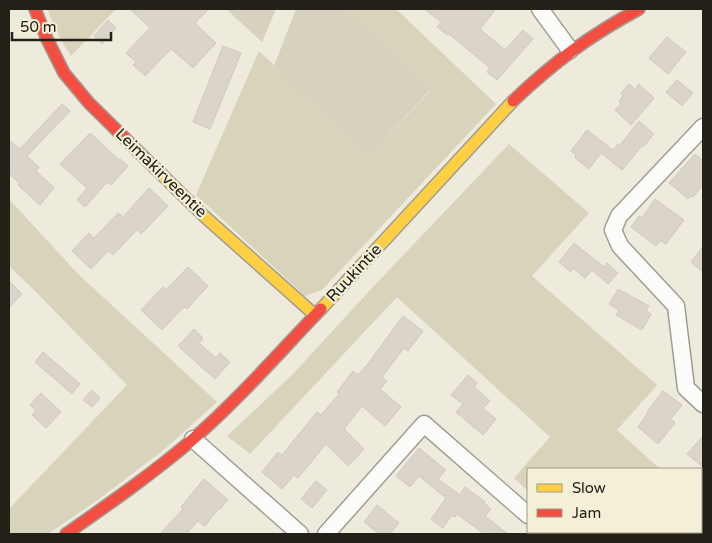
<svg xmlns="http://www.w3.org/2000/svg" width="712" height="543" font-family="'Varela Round',sans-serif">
<rect width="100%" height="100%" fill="#eeebdd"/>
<g fill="#d7d2bd">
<polygon points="226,9 276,9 262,42"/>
<polygon points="296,9 345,9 431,89 370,155 274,66"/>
</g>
<g fill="#d8d3bb">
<polygon points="47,9 116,9 71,56 60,38"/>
<polygon points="345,9 396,9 496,104 322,290 305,296 196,195 259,51 370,155 431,90"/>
<polygon points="509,144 589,213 532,276 657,385 617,430 660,469 528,469 528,491 514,478 550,437 397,297 250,454 227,436 293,374 372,288"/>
<polygon points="9,199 78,274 217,402 166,448 99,499 48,534 9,534 9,509 127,385 34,290 9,266"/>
</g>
<g fill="#dad4cb" stroke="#cfc9c0">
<polygon points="130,9 209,9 195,23 216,43 193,68 171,49 145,76 133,65 136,62 126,53 150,28"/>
<polygon points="424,9 496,9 480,29 505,50 523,30 533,39 497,80 487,72 490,68 449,34 447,35 437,27 441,22"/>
<polygon points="108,20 116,28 102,44 94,36"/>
<polygon points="667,37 686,52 668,74 649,58"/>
<polygon points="223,46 241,53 210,129 193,122"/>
<polygon points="677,80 693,93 682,106 666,92"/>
<polygon points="629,84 635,89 639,84 654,98 631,125 615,110 621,104 619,101 623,96 621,93"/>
<polygon points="62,104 70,111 27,156 39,167 36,171 54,188 40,205 18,185 20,184 9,174 9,140 20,149"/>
<polygon points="639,121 654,134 643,147 642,146 622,170 601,153 589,169 575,158 576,155 571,151 587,130 613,150 618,144 620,145"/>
<polygon points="90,133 119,160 120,159 128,166 111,185 107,182 85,207 77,200 87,188 60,164"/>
<polygon points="695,154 703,161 703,185 693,197 691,196 688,199 669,183"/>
<polygon points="149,188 168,206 141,234 137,230 113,255 108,251 91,269 72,251 89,233 94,238 118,213 123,217"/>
<polygon points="655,199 684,220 666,244 660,241 656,246 631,227 639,216 642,218"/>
<polygon points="574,243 604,267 607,263 618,273 608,284 592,270 585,278 573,268 571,272 559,262"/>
<polygon points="703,246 703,272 691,262"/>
<polygon points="188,267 208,286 187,309 184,307 162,330 141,310 163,287 166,290"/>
<polygon points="9,281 22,294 9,308"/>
<polygon points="618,289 649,306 646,311 651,314 642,330 616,315 619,310 609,304"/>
<polygon points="403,316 423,331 408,351 404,348 382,377 387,381 380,389 401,407 385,426 362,406 344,429 364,449 348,466 326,444 298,478 294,475 282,489 262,472 278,452 282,455 317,412 321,415 339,394 337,392 353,371 358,375 367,365"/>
<polygon points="194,329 203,338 199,343 216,358 220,353 230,362 215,379 178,346"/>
<polygon points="43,352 80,384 72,394 35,362"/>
<polygon points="468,375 477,383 474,387 490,401 483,408 496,419 483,435 456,412 463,404 451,395"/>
<polygon points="92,390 100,398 92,407 83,400"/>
<polygon points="663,391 682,405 671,419 675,423 658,444 638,427 648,413 647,412"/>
<polygon points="41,393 61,412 46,428 32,415 36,410 30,405"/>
<polygon points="703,436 703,467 687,454"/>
<polygon points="419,448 446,470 438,479 460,495 465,487 485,502 484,503 491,509 485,516 508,534 484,534 457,514 455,517 452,515 443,528 431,519 446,498 419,476 410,487 396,476"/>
<polygon points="204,479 228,500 220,509 219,508 205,526 198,521 186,534 160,534 183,509 181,507"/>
<polygon points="316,481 327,490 312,508 301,499"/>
<polygon points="377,505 399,523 390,534 379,534 364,522"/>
</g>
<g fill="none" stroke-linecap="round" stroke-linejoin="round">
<defs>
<g id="street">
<polyline points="540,9 570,50"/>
<polyline points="703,127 619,216 613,230 620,246 676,306 686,388 703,404"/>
<polyline points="193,439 300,534"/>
<polyline points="547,532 550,534"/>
<polyline points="326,534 424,424 528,515"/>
</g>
<g id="slow">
<polyline points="156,169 204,216 315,315"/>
<polyline points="321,309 513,101"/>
</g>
<g id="jam">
<polyline points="35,9 46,37 64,73 89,103 156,169"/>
<path d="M513,101C554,62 589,36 639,9"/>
<path d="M66,534C109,504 152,474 192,440C238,400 279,353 321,309"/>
</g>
</defs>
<use href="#street" stroke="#a09e94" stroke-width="19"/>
<use href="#slow" stroke="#a09e94" stroke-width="14"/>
<use href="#jam" stroke="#a09e94" stroke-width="14"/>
<use href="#street" stroke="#fcfcfa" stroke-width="16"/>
<use href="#slow" stroke="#ffcf43" stroke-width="11"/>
<use href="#jam" stroke="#f24e42" stroke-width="11"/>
</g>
<g text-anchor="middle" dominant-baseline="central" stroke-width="4.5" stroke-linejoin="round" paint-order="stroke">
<g font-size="16" fill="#222017" stroke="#f4efd7">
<text transform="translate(161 173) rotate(44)">Leimakirveentie</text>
<text transform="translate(354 273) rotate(-47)">Ruukintie</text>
</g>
</g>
<rect width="712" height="543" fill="none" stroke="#222017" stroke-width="20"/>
<rect x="527" y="468" width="175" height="65" fill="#f4efd7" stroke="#a09c8a"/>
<rect x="537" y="484" width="25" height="8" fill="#ffcf43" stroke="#a09c8a"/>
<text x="572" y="493" font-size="15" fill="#222017">Slow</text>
<rect x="537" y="509" width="25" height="8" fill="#f24e42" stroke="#a09c8a"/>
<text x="572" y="518" font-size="15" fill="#222017">Jam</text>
<path d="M12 32v8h99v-8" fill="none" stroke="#222017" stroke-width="2.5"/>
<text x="20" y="32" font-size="15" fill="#222017" stroke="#f4efd7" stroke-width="4" paint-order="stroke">50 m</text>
</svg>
